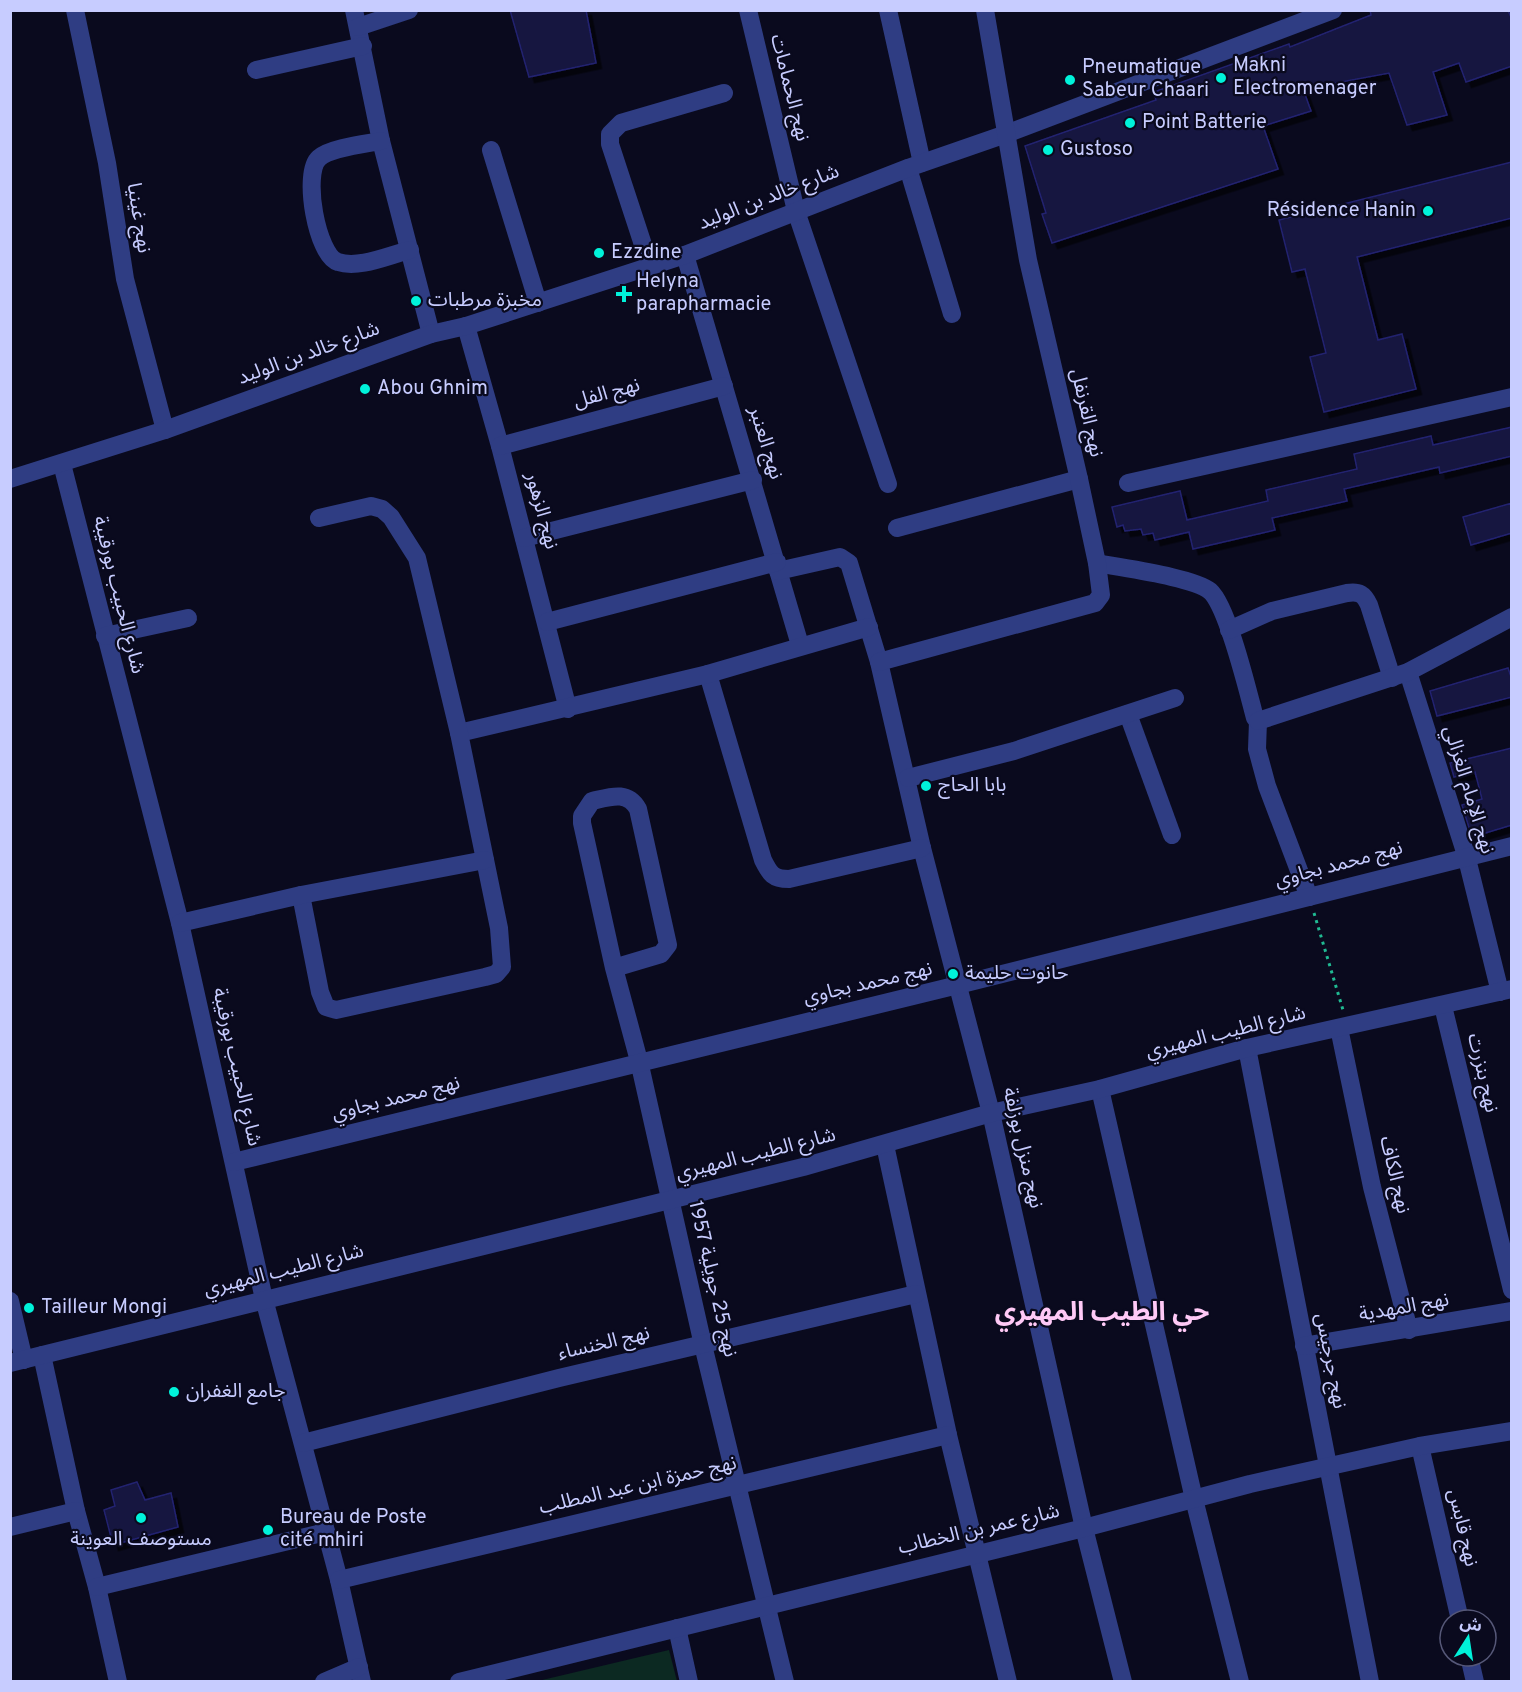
<svg xmlns="http://www.w3.org/2000/svg" width="1522" height="1692" font-family="Overpass,'Noto Sans Arabic',sans-serif">
<defs>
<filter id="shadow"><feDropShadow dx="5.5" dy="5.5" stdDeviation="0" flood-color="#0009"/></filter>
</defs>
<rect width="100%" height="100%" fill="#0a0a1e"/>
<polygon fill="#0c2922" points="669,1650 677,1681 538,1681"/>
<g fill="#141441" stroke="#232370" stroke-width="1.5" filter="url(#shadow)">
<polygon points="510,10 586,10 596,63 529,77"/>
<polygon points="1370,10 1508,10 1512,20 1512,66 1466,82 1459,63 1433,72 1447,115 1407,125 1389,73 1303,89 1311,111 1263,126 1278,169 1052,243 1042,214 1046,213 1025,146 1156,100 1154,92 1289,44 1290,47 1371,15"/>
<polygon points="1512,162 1512,218 1357,257 1378,340 1402,334 1416,389 1324,412 1310,357 1326,353 1305,269 1292,272 1279,220"/>
<polygon points="1512,427 1512,456 1440,473 1439,467 1344,489 1347,501 1272,518 1275,530 1193,549 1189,532 1155,540 1153,533 1143,535 1141,529 1125,531 1123,525 1117,527 1112,507 1180,491 1187,520 1268,501 1266,490 1357,469 1354,454 1431,436 1433,445"/>
<polygon points="1512,503 1512,533 1471,545 1463,517"/>
<polygon points="1508,668 1512,680 1512,697 1437,716 1430,691"/>
<polygon points="1512,748 1512,825 1472,837 1462,805 1482,799 1475,772 1454,777 1450,763"/>
<polygon points="137,1482 145,1500 171,1493 178,1527 113,1545 104,1510 115,1506 111,1490"/>
</g>
<g fill="none" stroke-linecap="round" stroke-linejoin="round">
<polyline stroke="#20ba92" stroke-width="3" stroke-dasharray="3 4.5" stroke-linecap="butt" points="1314,913 1343,1010"/>
<g stroke="#2f3d83" stroke-width="18">
<polyline points="75,10 107,163 125,279 165,430"/>
<polyline points="354,10 381,141 431,334"/>
<polyline points="748,10 796,211 888,484"/>
<polyline points="888,10 922,163"/>
<polyline points="358,27 409,10"/>
<polyline points="256,70 363,46"/>
<path d="M381,141C365,144 330,148 319,158C302,173 317,256 338,262C359,269 389,255 410,250"/>
<polyline points="491,150 538,303"/>
<polyline points="908,168 952,314"/>
<polyline points="685,255 800,645"/>
<polyline points="650,266 610,144 610,134 621,123 724,93"/>
<polyline points="466,326 500,446 568,709"/>
<polyline points="500,446 724,386"/>
<polyline points="62,464 180,923 264,1299 339,1580 362,1682"/>
<polyline points="10,479 165,430 431,334 466,326 685,255 908,168 1006,134 1333,10"/>
<polyline points="1128,483 1512,397"/>
<polyline points="897,528 1079,479"/>
<polyline points="524,538 753,480"/>
<path d="M1097,563C1121,568 1193,577 1210,591C1228,607 1248,692 1255,718L1258,721L1257,749L1267,786L1309,897"/>
<polyline points="778,571 840,557 849,563 879,662 922,848 991,1113 1084,1528 1123,1682"/>
<polyline points="547,622 777,562"/>
<path d="M1229,630L1272,611L1347,593C1359,591 1364,594 1369,605L1392,678"/>
<polyline points="105,636 188,618"/>
<polyline points="879,662 1095,603 1101,595 1097,563 1079,479 1028,260 985,10"/>
<polyline points="1408,672 1466,855 1500,992"/>
<path d="M708,674L763,860C770,874 773,879 789,879L922,848"/>
<polyline points="1128,714 1172,835"/>
<polyline points="1258,721 1408,672 1512,617"/>
<polyline points="459,733 708,674 869,627"/>
<polyline points="908,778 1014,751 1175,698"/>
<polyline points="301,895 320,992 326,1007 336,1010 485,977 496,974 502,967 499,928 459,733 417,558 391,517 382,509 371,506 319,518"/>
<polyline points="180,923 301,895 485,860"/>
<path d="M614,968L661,954L668,945L638,809C627,790 610,797 592,801L582,816V823L614,968L639,1061L703,1345L785,1682"/>
<polyline points="1443,1006 1512,1290"/>
<polyline points="1339,1028 1372,1187 1409,1330"/>
<polyline points="1247,1048 1370,1682"/>
<polyline points="1100,1089 1194,1499 1240,1682"/>
<polyline points="885,1145 948,1435 1008,1682"/>
<polyline points="234,1162 958,985 1512,846"/>
<polyline points="10,1301 24,1360"/>
<polyline points="1304,1346 1512,1311"/>
<polyline points="42,1355 76,1511 97,1587 118,1682"/>
<polyline points="10,1363 803,1167 991,1113 1100,1089 1247,1048 1512,989"/>
<polyline points="303,1443 559,1378 916,1294"/>
<polyline points="1420,1446 1460,1620"/>
<polyline points="10,1527 76,1511"/>
<polyline points="339,1580 948,1435"/>
<polyline points="97,1587 326,1532"/>
<polyline points="677,1628 689,1682"/>
<polyline points="1469,1656 1475,1682"/>
<polyline points="324,1682 359,1667"/>
<polyline points="459,1682 1084,1528 1250,1484 1420,1446 1512,1431"/>
</g>
</g>
<g fill="#00f2da" stroke="#0a0a1e" stroke-width="2">
<circle cx="1221" cy="78" r="6"/>
<circle cx="1070" cy="80" r="6"/>
<circle cx="1130" cy="123" r="6"/>
<circle cx="1048" cy="150" r="6"/>
<circle cx="1428" cy="211" r="6"/>
<circle cx="599" cy="253" r="6"/>
<path d="M621 285h6v6h6v6h-6v6h-6v-6h-6v-6h6z"/>
<circle cx="416" cy="301" r="6"/>
<circle cx="365" cy="389" r="6"/>
<circle cx="926" cy="786" r="6"/>
<circle cx="953" cy="974" r="6"/>
<circle cx="29" cy="1308" r="6"/>
<circle cx="174" cy="1392" r="6"/>
<circle cx="141" cy="1518" r="6"/>
<circle cx="268" cy="1530" r="6"/>
</g>
<g text-anchor="middle" dominant-baseline="central" stroke-width="4.5" stroke-linejoin="round" paint-order="stroke">
<g font-size="20" fill="#c7ccff" stroke="#0a0a1e" text-anchor="start">
<text x="1233" y="66">Makni<tspan x="1233" dy="23">Electromenager</tspan></text>
<text x="1082" y="68">Pneumatique<tspan x="1082" dy="23">Sabeur Chaari</tspan></text>
<text x="1142" y="123">Point Batterie</text>
<text x="1060" y="150">Gustoso</text>
<text x="1416" y="211" text-anchor="end">Résidence Hanin</text>
<text x="611" y="253">Ezzdine</text>
<text x="636" y="282">Helyna<tspan x="636" dy="23">parapharmacie</tspan></text>
<text x="428" y="301">مخبزة مرطبات</text>
<text x="377" y="389">Abou Ghnim</text>
<text x="938" y="786">بابا الحاج</text>
<text x="965" y="974">حانوت حليمة</text>
<text x="41" y="1308">Tailleur Mongi</text>
<text x="186" y="1392">جامع الغفران</text>
<text x="280" y="1518">Bureau de Poste<tspan x="280" dy="23">cité mhiri</tspan></text>
<text x="141" y="1540" text-anchor="middle">مستوصف العوينة</text>
</g>
<g font-size="20" fill="#c7ccff" stroke="#0a0a1e">
<text transform="translate(789 88) rotate(76)">نهج الحمامات</text>
<text transform="translate(769 198) rotate(-21)">شارع خالد بن الوليد</text>
<text transform="translate(138 218) rotate(81)">نهج غينيا</text>
<text transform="translate(309 354) rotate(-20)">شارع خالد بن الوليد</text>
<text transform="translate(607 394) rotate(-15)">نهج الفل</text>
<text transform="translate(1086 413) rotate(77)">نهج القرنفل</text>
<text transform="translate(765 443) rotate(73)">نهج العنبر</text>
<text transform="translate(541 511) rotate(75)">نهج الزهور</text>
<text transform="translate(118 595) rotate(76)">شارع الحبيب بورقيبة</text>
<text transform="translate(1468 790) rotate(73)">نهج الإمام الغزالي</text>
<text transform="translate(1339 865) rotate(-15)">نهج محمد بجاوي</text>
<text transform="translate(868 984) rotate(-13)">نهج محمد بجاوي</text>
<text transform="translate(1226 1033) rotate(-14)">شارع الطيب المهيري</text>
<text transform="translate(236 1067) rotate(77)">شارع الحبيب بورقيبة</text>
<text transform="translate(1482 1073) rotate(77)">نهج بنزرت</text>
<text transform="translate(396 1099) rotate(-14)">نهج محمد بجاوي</text>
<text transform="translate(1022 1148) rotate(77)">نهج منزل بوزلفة</text>
<text transform="translate(756 1155) rotate(-14)">شارع الطيب المهيري</text>
<text transform="translate(1394 1175) rotate(77)">نهج الكاف</text>
<text transform="translate(284 1271) rotate(-14)">شارع الطيب المهيري</text>
<text transform="translate(712 1279) rotate(77)">نهج 25 جويلية 1957</text>
<text transform="translate(1404 1308) rotate(-10)">نهج المهدية</text>
<text transform="translate(604 1344) rotate(-13)">نهج الخنساء</text>
<text transform="translate(1330 1361) rotate(79)">نهج جرجيس</text>
<text transform="translate(638 1486) rotate(-13)">نهج حمزة ابن عبد المطلب</text>
<text transform="translate(1462 1528) rotate(77)">نهج قابس</text>
<text transform="translate(979 1530) rotate(-13)">شارع عمر بن الخطاب</text>
</g>
<g font-size="26" font-weight="bold" fill="#ffc9f6" stroke="#0a0a1e">
<text x="1102" y="1313">حي الطيب المهيري</text>
</g>
</g>
<rect width="1522" height="1692" fill="none" stroke="#c7ccff" stroke-width="24"/>
<g transform="translate(1468 1638) rotate(12)"><circle r="28" fill="#0a0a1e" stroke="#565878" stroke-width="1.5"/>
<path d="M0-4.5L10 22L0 15L-10 22Z" fill="#00f2da"/>
<text y="-9" font-size="16" font-weight="bold" text-anchor="middle" fill="#c7ccff">ش</text>
</g>
</svg>
